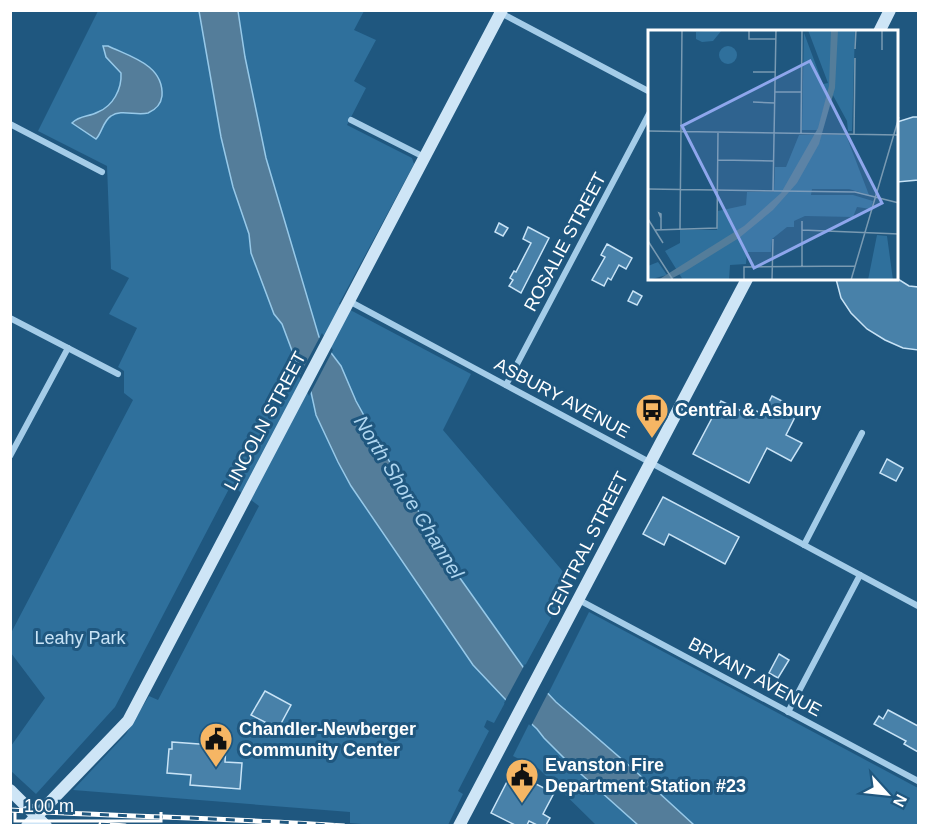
<svg xmlns="http://www.w3.org/2000/svg" width="929" height="836" font-family="Arial,sans-serif">
<rect width="100%" height="100%" fill="#1f577f"/>
<g fill="#2f709c">
<polygon points="98,11 364,11 354,30 376,40 354,81 366,88 347,125 412,158 414,164 339,304 471,374 443,430 571,581 494,723 487,720 484,727 489,731 458,791 463,794 448,825 385,826 350,823 350,812 73,790 126,734 149,696 158,700 259,506 231,485 115,707 36,794 11,771 11,746 45,698 11,653 11,633 133,400 124,393 124,371 118,367 137,328 109,314 129,278 111,269 107,166 38,131"/>
<polygon points="589,612 918,788 918,825 694,825 548,694"/>
<polygon points="530,722 572,766 638,825 596,825 539,769 513,756"/>
</g>
<g fill="#547d9a" stroke="#97c9e9" stroke-width="1.5">
<polygon points="199,11 238,11 245,57 266,158 319,337 341,366 356,401 398,477 450,564 523,667 556,702 633,769 694,825 638,825 572,766 544,738 537,729 506,700 473,665 351,486 338,462 316,415 311,392 300,372 282,324 274,314 251,253 249,234 233,187 221,137"/>
<path d="M103,46H108C131,57 164,65 162,96C161,104 155,110 148,113C136,116 121,109 111,116C103,121 102,133 96,139L72,123C80,115 89,117 98,112C113,106 122,89 121,73L106,57Z"/>
</g>
<g fill="#1f577f">
<polygon points="322,333 333,350 309,396 299,376"/>
<polygon points="525,664 549,691 531,726 504,703"/>
</g>
<g fill="#4881a9" stroke="#c8e3f6" stroke-width="1.5">
<polygon points="913,117 918,117 918,180 897,182 897,122"/>
<polygon points="499,223 508,228 503,236 495,232"/>
<polygon points="528,227 549,238 521,293 509,286 513,280 510,278 514,271 516,272 531,243 523,239"/>
<polygon points="607,244 632,258 626,269 619,265 611,280 608,278 604,286 592,280 605,257 601,255"/>
<polygon points="836,279 898,279 909,286 918,287 918,350 903,348 885,340 867,329 851,313 841,298"/>
<polygon points="633,291 642,296 637,305 628,301"/>
<polygon points="772,396 790,405 786,413 795,417 786,435 802,443 791,461 767,448 749,483 693,454 721,401 748,414 752,409 763,414"/>
<polygon points="887,459 903,468 896,481 880,473"/>
<polygon points="663,497 739,537 725,564 669,534 664,545 643,534"/>
<polygon points="779,654 789,660 778,678 769,673"/>
<polygon points="265,691 291,705 278,729 274,727 271,734 261,729 265,722 251,715"/>
<polygon points="888,710 918,726 918,752 904,744 906,741 874,724 879,716 883,719"/>
<polygon points="172,742 226,746 225,762 242,763 240,789 190,785 191,775 167,773 169,749 172,749"/>
<polygon points="512,772 554,793 543,814 550,818 546,825 537,825 529,821 527,825 515,825 491,813"/>
</g>
<g fill="none" stroke-linecap="round" stroke-linejoin="round">
<g stroke="#a4cce8" stroke-width="6">
<polyline points="499,12 650,92"/>
<polyline points="351,120 424,157"/>
<polyline points="10,124 102,172"/>
<polyline points="349,301 918,606"/>
<polyline points="10,318 118,374"/>
<polyline points="506,385 650,112"/>
<polyline points="10,456 68,348"/>
<polyline points="804,545 862,433"/>
<polyline points="579,600 918,781"/>
<polyline points="788,712 860,575"/>
</g>
<g stroke="#cee5f6" stroke-width="12">
<polyline points="879,32 890,10"/>
<polyline points="10,790 46,826"/>
<polyline points="27,826 128,721 502,10"/>
<polyline points="459,826 747,279"/>
</g>
<defs>
<g id="rail">
<path d="M10,810C122,817 233,818 344,826"/>
<polyline points="101,824 125,826"/>
</g>
</defs>
<use href="#rail" stroke="#fff" stroke-width="5"/>
<use href="#rail" stroke="#1f577f" stroke-width="3" stroke-dasharray="9" stroke-linecap="butt"/>
</g>
<defs>
<symbol id="bus-pin" viewBox="-11 -11 22 30"><path d="M0 17L-7.5 6A9.5 9.5 0 1 1 7.5 6Z" fill="#f6b664" stroke="#1f577f"/><path d="M-5-6H5V4H4V6H2V4H-2V6H-4V4H-5ZM-3.5-4V0h7V-4ZM-3.5 1.2v1.5H-2V1.2ZM2 1.2v1.5H3.5V1.2Z" fill="#111"/></symbol>
<symbol id="civic-pin" viewBox="-11 -11 22 30"><path d="M0 17L-7.5 6A9.5 9.5 0 1 1 7.5 6Z" fill="#f6b664" stroke="#1f577f"/><path d="M-.6-6.5H3V-4.5H.6V-3L4-1V1h2V6H-6V1h2V-1L-.6-3ZM-1.2 2.5V6h2.4V2.5Z" fill="#111"/></symbol>
</defs>
<g fill-rule="evenodd">
<use href="#bus-pin" x="633" y="391" width="38" height="52"/>
<use href="#civic-pin" x="197" y="720" width="38" height="52"/>
<use href="#civic-pin" x="503" y="756" width="38" height="52"/>
</g>
<g text-anchor="middle" dominant-baseline="central" stroke-width="6" stroke-linejoin="round" paint-order="stroke">
<g font-size="18" fill="#fff" stroke="#1f577f">
<text transform="translate(565 242) rotate(-62)">ROSALIE STREET</text>
<text transform="translate(562 398) rotate(28)">ASBURY AVENUE</text>
<text transform="translate(265 421) rotate(-62)">LINCOLN STREET</text>
<text transform="translate(587 544) rotate(-63)">CENTRAL STREET</text>
<text transform="translate(755 677) rotate(28)">BRYANT AVENUE</text>
</g>
<g font-size="18" font-weight="bold" fill="#fff" stroke="#1f577f" text-anchor="start">
<text x="675" y="410">Central &amp; Asbury</text>
<text x="239" y="729">Chandler-Newberger<tspan x="239" dy="21">Community Center</tspan></text>
<text x="545" y="765">Evanston Fire<tspan x="545" dy="21">Department Station #23</tspan></text>
</g>
<g font-size="18" fill="#c8e3f6" stroke="#1f577f">
<text x="80" y="638">Leahy Park</text>
</g>
<g font-size="20" font-style="italic" fill="#afd6f0" stroke="#1f577f">
<text transform="translate(409 497) rotate(58)">North Shore Channel</text>
</g>
</g>
<g transform="translate(648 30)">
<rect width="250" height="250" fill="#1f577f"/>
<path d="M74,0L65,11L54,12L48,9V2H39ZM160,0H207L204,101H200L199,91L181,58L170,100H154L156,3L175,54L180,53ZM71 25a9 9 0 1 1 18 0a9 9 0 1 1-18 0ZM151,105H198L221,165L201,159H164L163,165H205L225,171L223,179L209,177L205,187L157,186L146,191V197H139L124,209L123,222H99L98,234L82,235L81,250H35L17,221L32,213V200H69L70,181L98,175L99,162H126L127,137H138ZM229,205L239,206L245,250H220ZM10,232L19,245L0,250V236Z" fill="#2f709c"/>
<path d="M183,0H190L187,58L171,114L149,153L125,180L91,208L36,242L21,250H10L96,196L133,163L170,98L181,56Z" fill="#547d9a"/>
<path fill="none" stroke="#799ab2" stroke-width="1.5" d="M101,0V9H128M207,19L208,0M234,20V0M105,42H128M127,62H154M105,72L127,73M0,101L251,105M153,103L154,0M206,104L207,28M70,130L126,131M0,159L207,162L251,173M125,161L128,0M0,189L15,213M13,199V184L11,183L13,188M32,199L34,0M7,200L69,198L70,102M154,200L251,204M0,211L25,250M154,236V191M96,250V237L207,236M124,250L125,209M203,250L251,87"/>
<path fill="#8ea6ec" fill-opacity="0.15" stroke="#8ea6ec" stroke-width="3" d="M162,31L234,173L106,238L34,96Z"/>
<rect width="250" height="250" fill="none" stroke="#fff" stroke-width="3"/>
</g>
<rect width="929" height="836" fill="none" stroke="#ffffff" stroke-width="24"/>
<g transform="translate(887 794) rotate(117)" stroke="#1f577f" stroke-width="4.5" paint-order="stroke">
<path d="M0-4.5L10 22L0 15L-10 22Z" fill="#ffffff"/>
<text y="-9" font-size="16" font-weight="bold" text-anchor="middle" fill="#ffffff">N</text>
</g>
<path d="M15 812v9h146v-9" fill="none" stroke="#ffffff" stroke-width="3"/>
<text x="24" y="812" font-size="18" fill="#ffffff" stroke="#1f577f" stroke-width="4.5" paint-order="stroke">100 m</text>
</svg>
